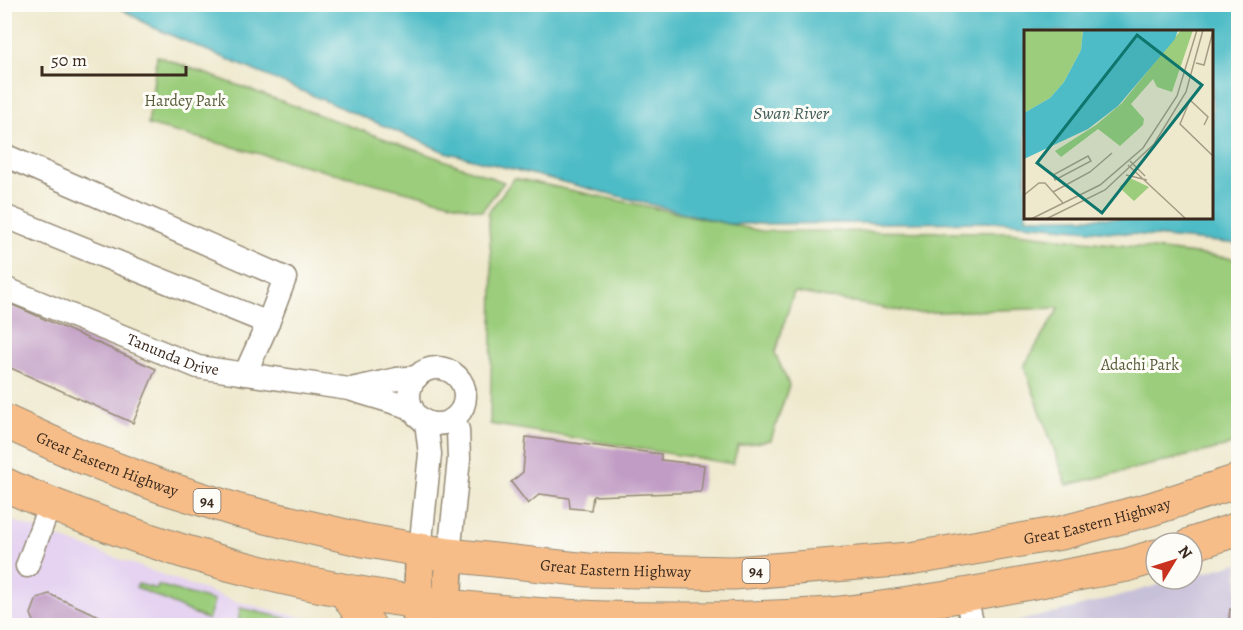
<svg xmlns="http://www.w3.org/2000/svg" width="1243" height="630" font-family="Alegreya,serif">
<rect width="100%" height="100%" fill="#fdfcf7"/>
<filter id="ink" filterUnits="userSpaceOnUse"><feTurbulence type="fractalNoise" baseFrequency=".0167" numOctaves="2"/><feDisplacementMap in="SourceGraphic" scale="12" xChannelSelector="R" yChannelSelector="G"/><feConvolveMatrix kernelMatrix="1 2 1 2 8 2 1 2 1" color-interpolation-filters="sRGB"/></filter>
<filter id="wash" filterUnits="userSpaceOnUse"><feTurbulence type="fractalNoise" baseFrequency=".008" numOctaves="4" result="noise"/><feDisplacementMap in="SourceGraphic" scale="24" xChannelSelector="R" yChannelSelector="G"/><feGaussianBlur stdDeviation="1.35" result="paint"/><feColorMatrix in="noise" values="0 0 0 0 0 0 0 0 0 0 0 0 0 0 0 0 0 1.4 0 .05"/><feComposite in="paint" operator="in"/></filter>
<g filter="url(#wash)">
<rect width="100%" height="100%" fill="#eee8cc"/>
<polygon fill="#e5d3f1" points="5,518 235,601 335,625 5,626"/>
<polygon fill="#c7c0d9" points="1238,563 1238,625 997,626 1070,609 1181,579 1192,579 1192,576"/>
<g fill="#9bcd7c" stroke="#6b7c4d" stroke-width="1.5">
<polygon points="157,56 504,182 482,211 148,125"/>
<polygon points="514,178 761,231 1009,232 1238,259 1238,441 1224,447 1067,485 1024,366 1059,308 912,313 794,292 775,353 789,385 771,440 738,446 733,464 490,424 493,286 488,213"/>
<polygon points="138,584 157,589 158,585 214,601 208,620 136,587"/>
<polygon points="240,608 316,625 238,625"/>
</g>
<path fill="#4ebcc6" stroke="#447372" stroke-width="1.5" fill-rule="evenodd" d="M115,5H1238V244L1003,222L728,224L445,152L152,27ZM1026,32H1212V218H1026Z"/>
<g id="blocks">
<g fill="#c19dc5">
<polygon points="4,301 156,369 133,423 4,365"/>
<polygon points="526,437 661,454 661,460 704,465 701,492 593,496 591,510 570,508 569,498 540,494 528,504 511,482 523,472"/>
<polygon points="49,594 106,619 106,626 36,626 31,614 37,598"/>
<polygon points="1230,609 1238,610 1238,626 1228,626"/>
</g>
</g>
</g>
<g filter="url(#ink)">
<use href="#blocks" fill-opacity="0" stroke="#948975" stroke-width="1.5"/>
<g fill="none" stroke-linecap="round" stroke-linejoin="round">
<defs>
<g id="minor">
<polyline points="4,155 285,278 268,323 4,216"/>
<path id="s1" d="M4,288L198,367L349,389L412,408"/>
<circle cx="437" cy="396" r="28"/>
<polyline points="245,374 268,323"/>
<polyline points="351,389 397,379 417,377"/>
<polyline points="420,550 430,454 426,422"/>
<polyline points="449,555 459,459 458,430 454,419"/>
<polyline points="27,566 50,504"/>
<polyline points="965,594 973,626"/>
</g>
<g id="major">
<polyline points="417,626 420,550"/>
<polyline points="446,626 449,555"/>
</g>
<g id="highway">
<path id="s2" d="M4,421L83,457L163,487L236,510L363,540L449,555L588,570L734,573L909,559L1061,533L1151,509L1238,481"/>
<path d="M4,484C35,499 68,511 101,523C332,611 585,630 831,614C930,604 1029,582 1127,565L1156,556"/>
<polyline points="1192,544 1238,529"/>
<polyline points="346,593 369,626"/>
</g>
</defs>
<use href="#minor" stroke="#948975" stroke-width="25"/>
<use href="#major" stroke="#948975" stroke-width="31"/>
<use href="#highway" stroke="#948975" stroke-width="35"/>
<use href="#minor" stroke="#fff" stroke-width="22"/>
<use href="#major" stroke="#f7bd88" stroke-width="28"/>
<use href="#highway" stroke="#f7bd88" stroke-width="33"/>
</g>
</g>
<g text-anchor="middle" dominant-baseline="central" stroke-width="6" stroke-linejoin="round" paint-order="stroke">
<g fill="#fdfcf7" stroke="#75695f" stroke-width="1.5">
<rect x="193.5" y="489" width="27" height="24" rx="4.5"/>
<rect x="742.5" y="559" width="27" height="24" rx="4.5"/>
</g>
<g font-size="15" font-weight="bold" fill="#3b2a1e">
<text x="207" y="501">94</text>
<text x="756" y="571">94</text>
</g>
<g font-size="16" fill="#585b3a" stroke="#fdfcf7">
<text x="185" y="101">Hardey Park</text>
<text x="1140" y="365">Adachi Park</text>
</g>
<g font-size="16" fill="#3b2a1e" stroke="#fdfcf7">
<text stroke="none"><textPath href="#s1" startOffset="182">Tanunda Drive</textPath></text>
<text stroke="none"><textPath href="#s2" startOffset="112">Great Eastern Highway</textPath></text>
<text stroke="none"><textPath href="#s2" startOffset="1120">Great Eastern Highway</textPath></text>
<text stroke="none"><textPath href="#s2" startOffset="634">Great Eastern Highway</textPath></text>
</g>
<g font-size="18" font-style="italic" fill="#425d59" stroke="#fdfcf7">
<text x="791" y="113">Swan River</text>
</g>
</g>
<g transform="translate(1024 30)">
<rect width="189" height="189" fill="#eee8cc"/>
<path d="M0,0H59L57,20L40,52L26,68L0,83ZM157,0H169L148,62L133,57L129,49L107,74L120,89L119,95L96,116L74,99L37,127L31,121L72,95L98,73ZM106,148L125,157L110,171L98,160L101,156L95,157Z" fill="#9bcd7c"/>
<path d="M59,0H154L151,9L94,76L64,99L0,129V83L26,68L40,52L57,20Z" fill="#4ebcc6"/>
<path fill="none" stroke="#a69c86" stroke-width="1.5" d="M172,33L180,35L189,1M180,95L184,87L166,70L156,94L189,126M64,126L67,131L31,150L29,145ZM106,131L121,146M104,135L162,189M102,145L123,150M29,162L66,142L88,123M0,165L15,153H21L39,173M7,189L76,155L119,118L153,66L173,0M22,189L81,160L130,114L162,62L179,0"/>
<path fill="#0f766e" fill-opacity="0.15" stroke="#0f766e" stroke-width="3" d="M113,5L178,55L78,183L13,133Z"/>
<rect width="189" height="189" fill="none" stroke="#3b2a1e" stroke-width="3"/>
</g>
<rect width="1243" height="630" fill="none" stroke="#fdfcf7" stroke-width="24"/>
<g transform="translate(1174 561) rotate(52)"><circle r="28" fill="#fdfcf7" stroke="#afa8a0" stroke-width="1.5"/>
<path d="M0-4.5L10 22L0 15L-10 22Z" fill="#c8321e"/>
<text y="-9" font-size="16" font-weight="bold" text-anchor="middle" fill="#3b2a1e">N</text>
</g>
<path d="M42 66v9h144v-9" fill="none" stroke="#3b2a1e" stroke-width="3"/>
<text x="51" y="66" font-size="18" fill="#3b2a1e" stroke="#fdfcf7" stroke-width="4.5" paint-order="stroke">50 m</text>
</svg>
